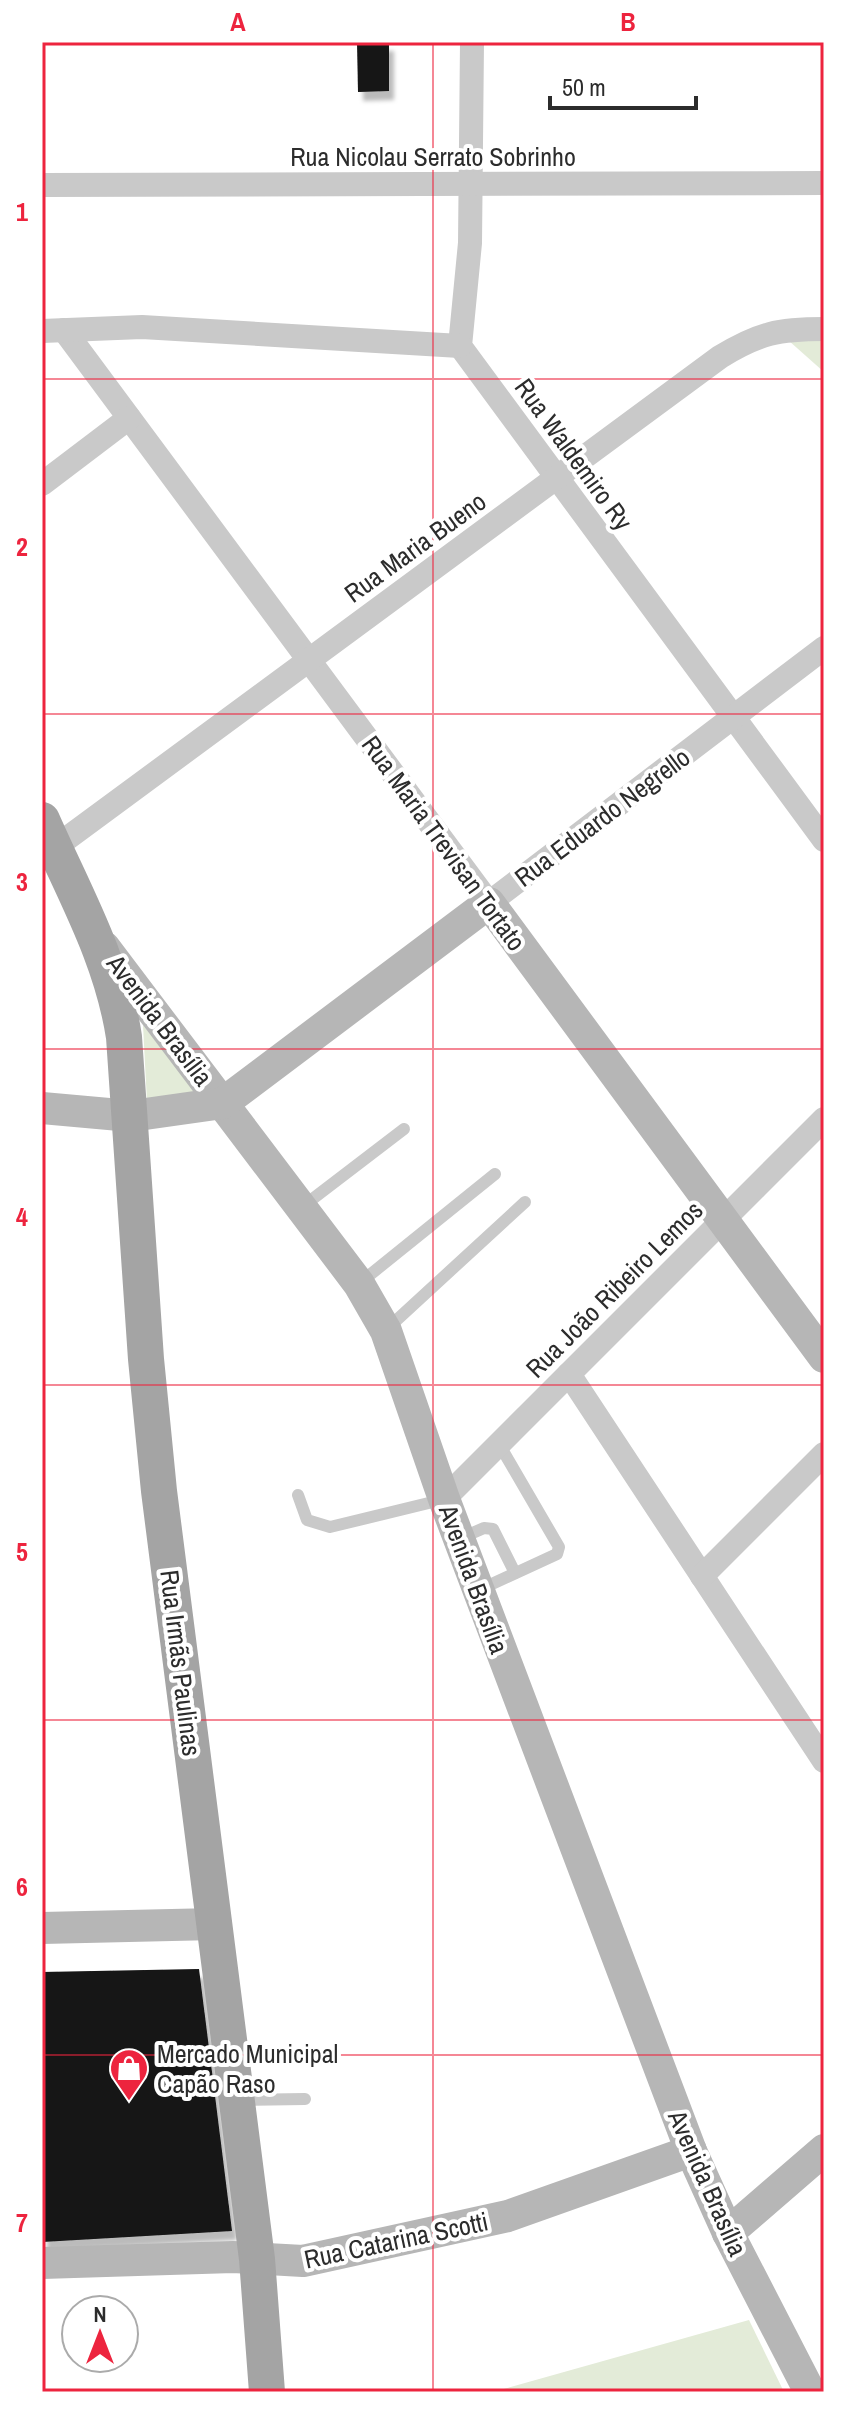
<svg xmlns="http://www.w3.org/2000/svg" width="866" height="2434" font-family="'Archivo Narrow',sans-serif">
<defs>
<filter id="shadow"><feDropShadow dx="5" dy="9" stdDeviation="2" flood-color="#0004"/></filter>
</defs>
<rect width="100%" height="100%" fill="#fff"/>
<g fill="#e3ebd8">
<polygon points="788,340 824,340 824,372"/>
<polygon points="143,1025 197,1094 147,1102"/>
<polygon points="749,2320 784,2392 493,2392"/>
</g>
<g fill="#131313" filter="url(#shadow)">
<polygon points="357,42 389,42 389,91 358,92"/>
<polygon points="199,1969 232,2231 42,2242 42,1972"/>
</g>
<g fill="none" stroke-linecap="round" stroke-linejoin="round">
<g stroke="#c9c9c9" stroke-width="12">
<polyline points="302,1207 404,1129"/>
<polyline points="361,1282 495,1174"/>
<polyline points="388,1328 525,1202"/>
<polyline points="298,1495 307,1520 330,1527 441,1500"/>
<polyline points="461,1538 484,1528 493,1529 515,1573"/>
<polyline points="481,1589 557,1554 559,1547 499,1444"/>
<polyline points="240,2100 305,2099"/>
</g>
<g stroke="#c9c9c9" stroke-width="24">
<polyline points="472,42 470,243 460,346 824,840"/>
<polyline points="42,185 824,183"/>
<polyline points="64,330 489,903 824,648"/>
<polyline points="42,331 142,327 460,346"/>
<polyline points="42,484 129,418"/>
<path d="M54,848L720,357C759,333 779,329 824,329"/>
<polyline points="569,1374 824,1761"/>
<polyline points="444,1499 824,1119"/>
<polyline points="702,1576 824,1454"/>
</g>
<g stroke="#b6b6b6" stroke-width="32">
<polyline points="104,947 359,1284 386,1331 444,1499 691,2151 728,2233 810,2392"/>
<polyline points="42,1108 131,1116 223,1103 489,903 824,1357"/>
<polyline points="42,1928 215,1924"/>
<polyline points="728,2233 824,2150"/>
<polyline points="42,2263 233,2257 303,2261 508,2216 691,2151"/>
</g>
<path stroke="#a4a4a4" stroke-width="36" d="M42,820C74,893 112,958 124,1037L146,1359L159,1491L257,2259L267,2392"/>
</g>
<path fill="none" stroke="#ed243e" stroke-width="2" stroke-opacity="0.55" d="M433,42V2392M42,379H824M42,714H824M42,1049H824M42,1385H824M42,1720H824M42,2055H824"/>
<defs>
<symbol id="shop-pin" viewBox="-11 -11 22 30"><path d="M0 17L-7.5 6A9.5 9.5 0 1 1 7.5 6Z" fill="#ed243e" stroke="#fff"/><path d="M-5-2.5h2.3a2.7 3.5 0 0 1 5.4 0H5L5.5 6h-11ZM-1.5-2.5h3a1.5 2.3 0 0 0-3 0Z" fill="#fff"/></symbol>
</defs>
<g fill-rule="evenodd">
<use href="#shop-pin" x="107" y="2046" width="44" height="60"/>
</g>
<g text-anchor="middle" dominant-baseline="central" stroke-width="8" stroke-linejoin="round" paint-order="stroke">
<g font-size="26" fill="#2c2c2c" stroke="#fff">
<text x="433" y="156">Rua Nicolau Serrato Sobrinho</text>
<text transform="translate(574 454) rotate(54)">Rua Waldemiro Ry</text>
<text transform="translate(415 547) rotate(-36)">Rua Maria Bueno</text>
<text transform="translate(602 817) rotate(-37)">Rua Eduardo Negrello</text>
<text transform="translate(444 843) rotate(54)">Rua Maria Trevisan Tortato</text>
<text transform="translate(160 1020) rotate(53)">Avenida Brasília</text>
<text transform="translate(614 1289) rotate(-45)">Rua João Ribeiro Lemos</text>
<text transform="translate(474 1579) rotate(70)">Avenida Brasília</text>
<text transform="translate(181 1663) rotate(83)">Rua Irmãs Paulinas</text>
<text transform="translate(708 2183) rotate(66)">Avenida Brasília</text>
<text transform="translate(396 2240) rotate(-12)">Rua Catarina Scotti</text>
</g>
<g font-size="26" fill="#2c2c2c" stroke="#fff" text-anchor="start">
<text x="157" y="2053">Mercado Municipal<tspan x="157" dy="30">Capão Raso</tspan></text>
</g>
</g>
<rect width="866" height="2434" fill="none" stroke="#ffffff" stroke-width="88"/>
<g transform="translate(100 2334)"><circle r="38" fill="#ffffff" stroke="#ababab" stroke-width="2"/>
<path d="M0-6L14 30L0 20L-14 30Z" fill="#ed243e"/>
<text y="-12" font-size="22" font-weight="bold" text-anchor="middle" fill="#2c2c2c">N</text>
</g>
<path d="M550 96v12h146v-12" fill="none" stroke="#2c2c2c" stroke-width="4"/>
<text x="562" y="96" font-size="24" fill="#2c2c2c" stroke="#ffffff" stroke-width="6" paint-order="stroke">50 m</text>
<rect x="44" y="44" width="778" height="2346" fill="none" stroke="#ed243e" stroke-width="3"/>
<g font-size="26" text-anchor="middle" font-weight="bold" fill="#ed243e">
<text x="238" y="31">A</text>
<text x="628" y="31">B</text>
<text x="22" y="221">1</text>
<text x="22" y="556">2</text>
<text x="22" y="891">3</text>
<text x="22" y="1226">4</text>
<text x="22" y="1561">5</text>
<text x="22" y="1896">6</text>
<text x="22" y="2232">7</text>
</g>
</svg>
